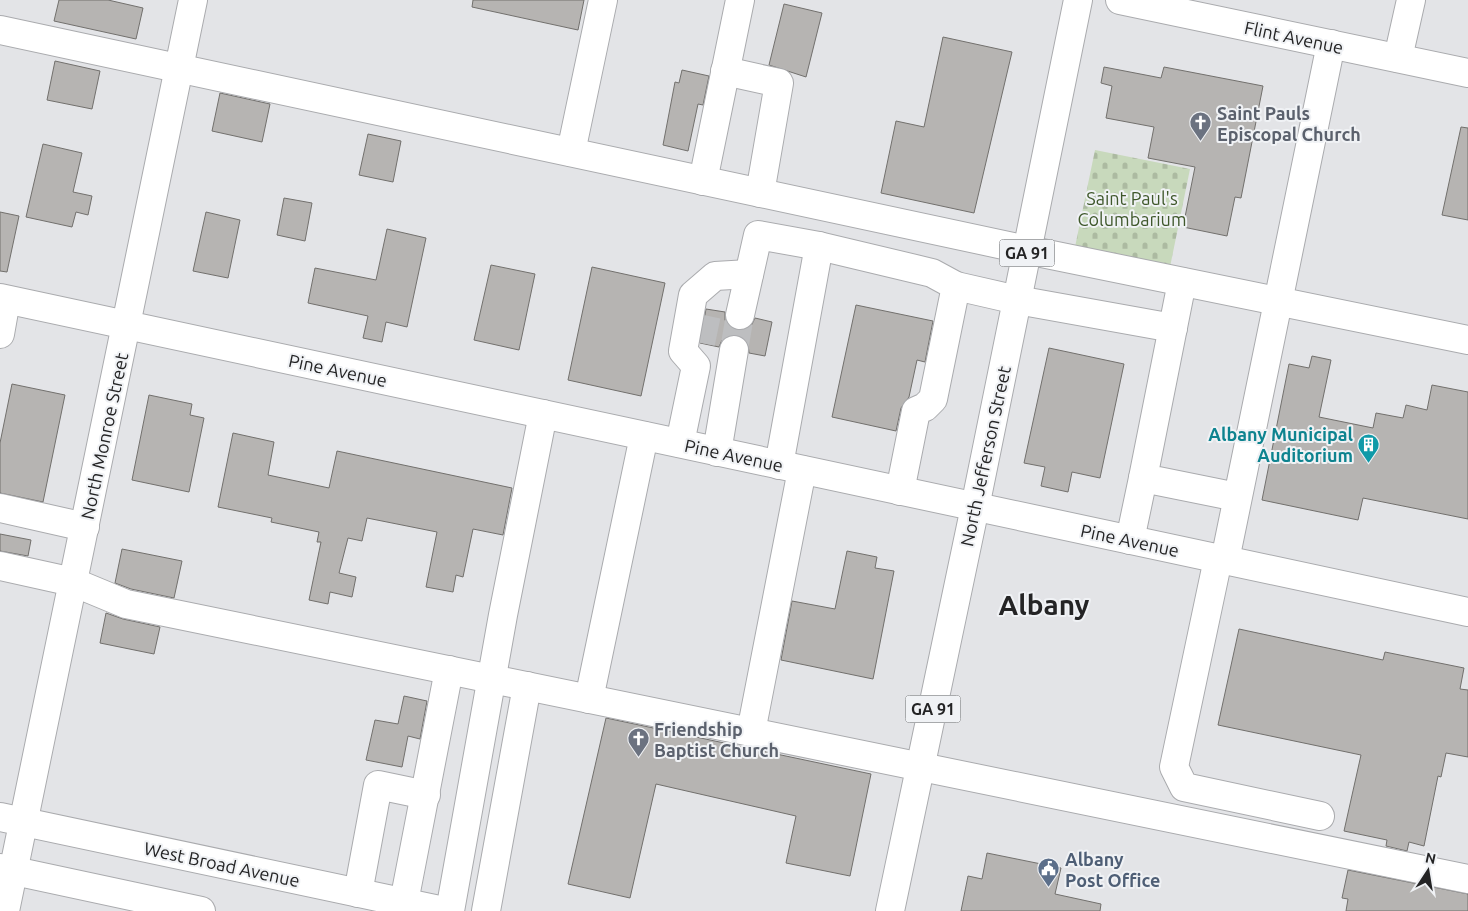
<svg xmlns="http://www.w3.org/2000/svg" width="1468" height="911" font-family="Ubuntu,sans-serif">
<defs>
<pattern id="cemetery-stones" width="16" height="16" patternUnits="userSpaceOnUse" patternTransform="scale(1.25)"><rect width="16" height="16" fill="#c8d9bc"/><path d="M2 7V4a2 2 0 0 1 4 0v3zM10 15v-3a2 2 0 0 1 4 0v3z" fill="#acbaa1"/></pattern>
</defs>
<rect width="100%" height="100%" fill="#e3e4e7"/>
<polygon fill="url(#cemetery-stones)" points="1095,150 1190,169 1170,267 1075,247"/>
<g fill="#b6b4b2" stroke="#72706d">
<polygon points="59,0 108,0 143,8 136,39 54,21"/>
<polygon points="473,0 584,0 578,30 472,7"/>
<polygon points="784,4 822,13 806,77 769,65"/>
<polygon points="943,37 1012,52 974,213 881,193 896,121 924,127"/>
<polygon points="55,61 100,71 92,109 47,100"/>
<polygon points="1104,67 1161,78 1164,67 1263,86 1241,198 1235,197 1227,236 1183,227 1195,167 1148,158 1154,127 1106,118 1112,86 1101,83"/>
<polygon points="682,70 709,76 703,105 698,104 688,151 663,145 675,82 679,83"/>
<polygon points="220,93 270,104 262,142 212,131"/>
<polygon points="1461,127 1468,128 1468,220 1442,215"/>
<polygon points="368,134 401,141 393,182 359,175"/>
<polygon points="43,144 82,153 73,192 92,196 88,215 76,212 72,227 26,217"/>
<polygon points="284,198 312,203 305,241 277,235"/>
<polygon points="0,212 19,216 7,272 0,271"/>
<polygon points="206,212 240,220 228,278 193,271"/>
<polygon points="387,229 426,238 407,327 386,322 382,342 363,338 368,316 308,303 315,268 376,280"/>
<polygon points="491,265 535,274 519,350 474,340"/>
<polygon points="592,267 665,283 641,396 568,380"/>
<polygon points="856,305 933,321 925,362 917,360 909,397 901,408 896,431 832,417"/>
<polygon points="706,309 725,312 725,320 729,326 737,330 745,330 751,326 755,318 772,322 765,356 749,353 748,344 744,338 737,335 728,336 722,340 719,347 700,343"/>
<polygon points="1049,348 1124,364 1100,478 1072,472 1068,492 1041,486 1045,467 1024,463"/>
<polygon points="1312,356 1331,360 1319,417 1373,428 1376,413 1403,418 1406,405 1427,410 1432,385 1468,392 1468,519 1363,498 1358,520 1262,500 1289,364 1309,368"/>
<polygon points="12,384 65,395 43,502 0,493 0,443"/>
<polygon points="149,395 192,404 190,415 204,418 189,492 132,480"/>
<polygon points="233,433 274,442 268,475 329,488 337,451 512,488 503,535 473,529 463,577 456,575 453,592 426,587 437,532 367,518 362,541 348,538 339,573 356,577 352,597 330,592 328,604 309,600 321,542 317,542 319,532 271,522 272,518 218,507"/>
<polygon points="0,534 31,540 28,556 0,551"/>
<polygon points="122,549 182,561 174,598 131,589 115,583"/>
<polygon points="847,551 877,557 875,568 894,571 873,679 781,660 792,601 835,609"/>
<polygon points="106,613 123,619 160,627 154,654 100,643"/>
<polygon points="1239,629 1383,660 1385,652 1464,668 1460,689 1468,690 1468,757 1446,753 1441,777 1438,776 1424,846 1409,842 1407,851 1386,846 1387,840 1344,831 1361,755 1218,725"/>
<polygon points="404,696 427,701 420,739 408,736 402,767 366,760 375,720 398,724"/>
<polygon points="606,718 871,774 850,876 786,863 796,816 656,784 630,898 568,884"/>
<polygon points="987,853 1061,868 1055,894 1101,904 1100,911 961,911 968,876 982,879"/>
<polygon points="1348,870 1468,894 1468,911 1346,911 1348,899 1342,898"/>
</g>
<g fill="none" stroke-linecap="round" stroke-linejoin="round">
<g stroke="#bdbec0" stroke-width="28" stroke-dasharray="28 14" stroke-linecap="butt">
<polyline points="701,343 708,309"/>
<polyline points="734,350 740,315"/>
</g>
<defs>
<g id="minor">
<polyline points="1120,0 1468,73"/>
<polyline points="0,30 1027,250 1468,340"/>
<polyline points="1398,58 1411,0"/>
<polyline points="725,71 779,83 760,193"/>
<polyline points="571,152 603,0"/>
<polyline points="703,181 740,0"/>
<polyline points="1182,282 1143,478 1237,497"/>
<polyline points="740,315 758,235 819,246 932,273 956,286 1017,300 1173,328"/>
<polyline points="0,334 6,300"/>
<polyline points="680,443 696,366 683,351 693,295 715,276 749,274"/>
<polyline points="717,452 734,350"/>
<polyline points="779,465 819,246"/>
<polyline points="900,491 916,411 925,407 933,399 956,286"/>
<polyline points="0,508 85,527"/>
<polyline points="1130,540 1143,478"/>
<polyline points="1218,559 1174,767 1184,787 1320,816"/>
<polyline points="1225,560 1331,44"/>
<polyline points="0,566 73,582 126,604 1468,879"/>
<polyline points="589,699 644,436"/>
<polyline points="751,732 802,470"/>
<polyline points="358,893 378,785 426,795"/>
<polyline points="404,902 449,670"/>
<polyline points="450,911 503,615 543,414"/>
<polyline points="486,911 527,686"/>
</g>
<g id="major">
<polyline points="0,298 1468,612"/>
<polyline points="0,817 444,911"/>
<polyline points="0,868 201,911"/>
<polyline points="5,911 193,0"/>
<polyline points="890,911 975,507 1078,0"/>
</g>
</defs>
<use href="#minor" stroke="#aaabae" stroke-width="30"/>
<use href="#major" stroke="#aaabae" stroke-width="30"/>
<use href="#minor" stroke="#fff" stroke-width="28"/>
<use href="#major" stroke="#fff" stroke-width="28"/>
</g>
<defs>
<symbol id="church-pin" viewBox="-11 -11 22 30"><path d="M0 17L-7.5 6A9.5 9.5 0 1 1 7.5 6Z" fill="#6b7280" stroke="#f0f2f5"/><path d="M-1.2-6h2.4v3.5h3.3v2.4h-3.3V6h-2.4V-.1h-3.3v-2.4h3.3Z" fill="#fff"/></symbol>
<symbol id="building-pin" viewBox="-11 -11 22 30"><path d="M0 17L-7.5 6A9.5 9.5 0 1 1 7.5 6Z" fill="#0f9aa8" stroke="#f0f2f5"/><path d="M-4-6H4V6H1V3H-1V6H-4ZM-2.5-4.3h1.7v1.8h-1.7ZM.8-4.3h1.7v1.8H.8ZM-2.5-1h1.7V.8h-1.7ZM.8-1h1.7V.8H.8Z" fill="#fff"/></symbol>
<symbol id="civic-pin" viewBox="-11 -11 22 30"><path d="M0 17L-7.5 6A9.5 9.5 0 1 1 7.5 6Z" fill="#5c6f8a" stroke="#f0f2f5"/><path d="M-.6-6.5H3V-4.5H.6V-3L4-1V1h2V6H-6V1h2V-1L-.6-3ZM-1.2 2.5V6h2.4V2.5Z" fill="#fff"/></symbol>
</defs>
<g fill-rule="evenodd">
<use href="#church-pin" x="1188" y="110" width="25" height="34"/>
<use href="#building-pin" x="1356" y="432" width="25" height="34"/>
<use href="#church-pin" x="626" y="726" width="25" height="34"/>
<use href="#civic-pin" x="1036" y="856" width="25" height="34"/>
</g>
<g text-anchor="middle" dominant-baseline="central" stroke-width="4" stroke-linejoin="round" paint-order="stroke">
<g fill="#f0f2f5" stroke="#616263" stroke-width="1">
<rect x="999.5" y="239.5" width="55" height="27" rx="4"/>
<rect x="905.5" y="695.5" width="55" height="27" rx="4"/>
</g>
<g font-size="16" font-weight="bold" fill="#242425">
<text x="1027" y="253">GA 91</text>
<text x="933" y="709">GA 91</text>
</g>
<g font-size="18" fill="#242425" stroke="#f0f2f5">
<text transform="translate(1294 37) rotate(12)">Flint Avenue</text>
<text transform="translate(338 370) rotate(12)">Pine Avenue</text>
<text transform="translate(104 436) rotate(-78)">North Monroe Street</text>
<text transform="translate(734 455) rotate(12)">Pine Avenue</text>
<text transform="translate(985 456) rotate(-78)">North Jefferson Street</text>
<text transform="translate(1130 540) rotate(12)">Pine Avenue</text>
<text transform="translate(222 864) rotate(12)">West Broad Avenue</text>
</g>
<g font-size="18" font-weight="bold" fill="#5b616d" stroke="#f0f2f5" text-anchor="start">
<text x="1217" y="113">Saint Pauls<tspan x="1217" dy="21">Episcopal Church</tspan></text>
<text x="654" y="729">Friendship<tspan x="654" dy="21">Baptist Church</tspan></text>
</g>
<g font-size="18" fill="#3f582b" stroke="#f0f2f5">
<text x="1132" y="198">Saint Paul's<tspan x="1132" dy="21">Columbarium</tspan></text>
</g>
<g font-size="18" font-weight="bold" fill="#0d838f" stroke="#f0f2f5" text-anchor="end">
<text x="1353" y="434">Albany Municipal<tspan x="1353" dy="21">Auditorium</tspan></text>
</g>
<g font-size="18" font-weight="bold" fill="#4e5e75" stroke="#f0f2f5" text-anchor="start">
<text x="1065" y="859">Albany<tspan x="1065" dy="21">Post Office</tspan></text>
</g>
<g font-size="28" font-weight="bold" fill="#242425" stroke="#f0f2f5">
<text x="1044" y="604">Albany</text>
</g>
</g>
<g transform="translate(1428 871) rotate(12)" stroke="#f0f2f5" stroke-width="4" paint-order="stroke">
<path d="M0-4L9 19L0 12L-9 19Z" fill="#242425"/>
<text y="-8" font-size="14" font-weight="bold" text-anchor="middle" fill="#242425">N</text>
</g>
</svg>
